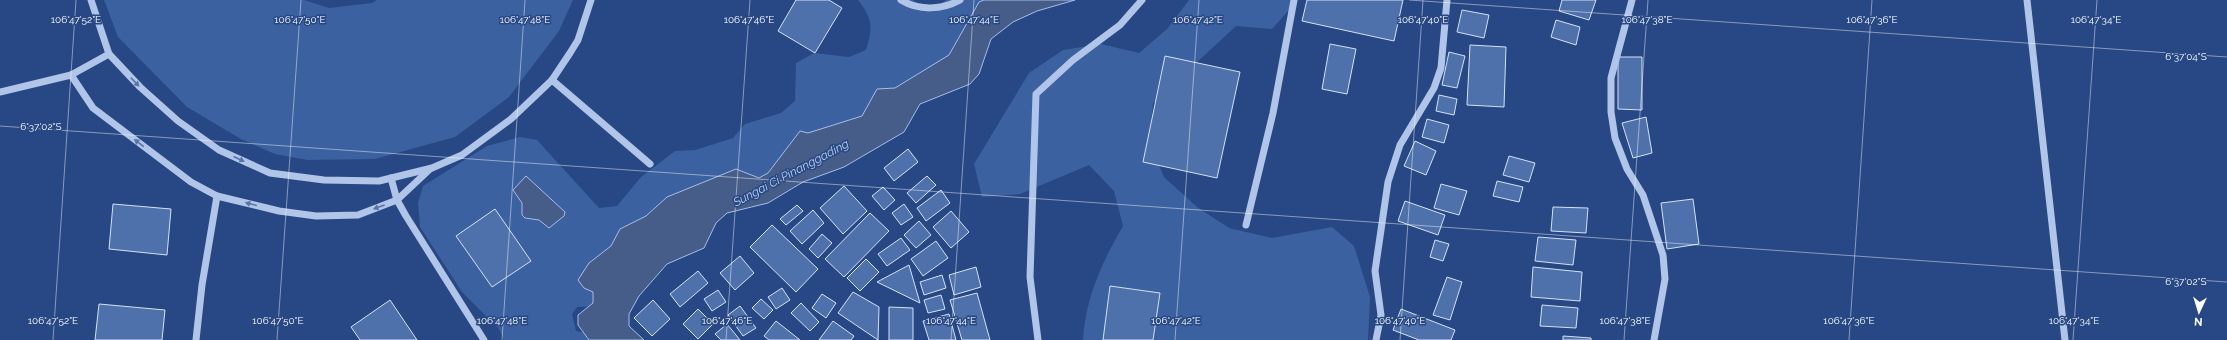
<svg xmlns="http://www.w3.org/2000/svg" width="2227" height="340" font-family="Raleway,sans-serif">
<rect width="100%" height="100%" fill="#274884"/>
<g fill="#3b61a0">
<polygon points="104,0 304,0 329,8 372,3 377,0 573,0 559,31 509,97 455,137 375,159 308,160 275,154 241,139 187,107 118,37"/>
<path d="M858,0H913L922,7L939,5L946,0H1006L965,51L765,184L598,282L596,306L577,307L572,314L576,331L585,333L593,340H504L499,329L462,292L420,227L418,203L423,186L487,146L520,137L537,140L599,208L617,206L641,177L675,151L695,150L733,138L745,124L781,113L795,101L796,63L814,53L849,57L866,50C873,28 873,19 858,0Z"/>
<path d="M1189,0H1298L1272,29L1236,26L1153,103L1149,142L1164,177L1197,207L1229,228L1272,238L1332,227L1354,246L1370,297L1368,340H1083C1085,299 1102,262 1123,226L1114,191L1089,165L1020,194L982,197L974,164L1029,73L1063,50L1101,44L1139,53L1167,29Z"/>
</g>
<g fill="#455d88" stroke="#a5bfe8">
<polygon points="984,0 1075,0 1037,11 1013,22 991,39 979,74 970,84 920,104 904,132 844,167 803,182 768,203 727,213 716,223 704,248 667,264 639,296 629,314 629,326 644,340 589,340 578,325 578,315 593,303 593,292 584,288 578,280 589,263 611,246 620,229 646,216 667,197 736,169 759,178 768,173 800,131 808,133 862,116 877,89 895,88 949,55 979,2"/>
<polygon points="526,176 565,212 564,216 549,228 539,220 525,218 522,215 522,203 513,190"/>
</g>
<g fill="#4f71ab" stroke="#d4e1f6">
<polygon points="796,0 829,0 842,8 815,53 778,31"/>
<polygon points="1307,0 1403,0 1394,41 1302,21"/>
<polygon points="1562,0 1596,0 1589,20 1559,11"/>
<polygon points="1462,10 1489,15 1484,38 1457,32"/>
<polygon points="1556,20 1580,27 1576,45 1551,37"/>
<polygon points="1330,44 1356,49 1347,94 1322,89"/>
<polygon points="1470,45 1506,47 1504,107 1467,105"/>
<polygon points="1449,52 1465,56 1457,88 1442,85"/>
<polygon points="1165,56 1240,72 1217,178 1143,162"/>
<polygon points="1618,57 1642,57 1642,110 1618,109"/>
<polygon points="1439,95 1457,99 1454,115 1436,111"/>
<polygon points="1646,117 1652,153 1633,158 1622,123"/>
<polygon points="1427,119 1449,125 1444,143 1422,137"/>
<polygon points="1415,141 1436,151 1426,175 1404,166"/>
<polygon points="908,149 918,162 894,181 884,168"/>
<polygon points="1509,156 1535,163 1529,182 1503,175"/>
<polygon points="927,176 936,185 916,203 907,193"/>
<polygon points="1497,181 1523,187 1519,202 1493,196"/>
<polygon points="1441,184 1467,191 1459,215 1434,208"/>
<polygon points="844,186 867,211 843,234 820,208"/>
<polygon points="883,187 895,200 884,210 872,196"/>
<polygon points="941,190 950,203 926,221 917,208"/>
<polygon points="1693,199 1699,244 1667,249 1661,203"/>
<polygon points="1405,201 1445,215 1438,235 1398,221"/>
<polygon points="113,204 171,209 167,255 109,249"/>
<polygon points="904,204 913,217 901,225 892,213"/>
<polygon points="797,205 803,211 786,225 780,219"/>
<polygon points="1553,207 1588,208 1586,233 1551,231"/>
<polygon points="495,209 531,261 492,287 456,236"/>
<polygon points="813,210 824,223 802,244 790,231"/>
<polygon points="951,211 969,232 951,248 933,227"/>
<polygon points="870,213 889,231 844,277 825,259"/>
<polygon points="919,221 931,235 916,248 904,235"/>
<polygon points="772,225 818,269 796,292 750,247"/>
<polygon points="822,234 832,243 818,258 809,249"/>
<polygon points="1538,237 1576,240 1573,265 1535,261"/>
<polygon points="901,238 910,250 887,266 878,254"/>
<polygon points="1435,240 1449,244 1443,261 1430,257"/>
<polygon points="936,241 948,258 923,276 911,259"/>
<polygon points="740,256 754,273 735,290 720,273"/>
<polygon points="866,259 879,272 860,291 847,278"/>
<polygon points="909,265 920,303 877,282"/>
<polygon points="976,267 981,287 954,295 949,275"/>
<polygon points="1533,267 1582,272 1580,301 1531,297"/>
<polygon points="698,271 708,283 680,307 670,294"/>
<polygon points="942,275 946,288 924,295 920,282"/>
<polygon points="1447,277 1462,282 1450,320 1433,315"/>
<polygon points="1110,286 1160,293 1153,340 1103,340"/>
<polygon points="782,288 790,300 776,309 768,297"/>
<polygon points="718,290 726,302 712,311 704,299"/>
<polygon points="853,292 879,307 878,340 838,313"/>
<polygon points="977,293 990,340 962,340 950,300"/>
<polygon points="822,294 836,303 826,318 812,308"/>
<polygon points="941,295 945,309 928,313 924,300"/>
<polygon points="761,299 773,310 764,319 752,308"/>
<polygon points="390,300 417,340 360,340 351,327"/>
<polygon points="653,300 670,319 652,336 634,318"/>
<polygon points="801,303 819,322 810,331 791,313"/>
<polygon points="99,304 165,310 162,340 95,340"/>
<polygon points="1542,305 1578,308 1576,328 1540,326"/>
<polygon points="740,306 756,328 743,336 728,315"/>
<polygon points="889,307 913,308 913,340 889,340"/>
<polygon points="698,309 713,324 698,339 683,324"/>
<polygon points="1401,309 1455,330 1451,340 1419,340 1393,330"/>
<polygon points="949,314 956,340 929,340 923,321"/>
<polygon points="776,321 800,340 769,340 764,336"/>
<polygon points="833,321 854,336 851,340 819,340"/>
<polygon points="727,324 740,340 721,340 715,334"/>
<polygon points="1563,336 1591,338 1591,340 1563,340"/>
</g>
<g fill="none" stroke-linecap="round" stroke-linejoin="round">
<g stroke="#b0c5e7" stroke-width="7">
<polyline points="91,0 109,54 140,87 178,121 219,150 270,173 324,180 379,181 432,168 462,155 511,119 552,80 570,53 578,40 591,0"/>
<path d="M901,0C919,11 942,10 960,0"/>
<polyline points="1632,0 1611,78 1611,112 1615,138 1627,169 1643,195 1663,255 1665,279 1654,340"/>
<polyline points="2027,0 2065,340"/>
<polyline points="71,75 93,108 191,182 217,196 279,211 316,216 358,215 397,200 430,169"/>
<polyline points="552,80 650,164"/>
<polyline points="0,92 71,75 109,54"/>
<polyline points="391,178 397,200 406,216 484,340"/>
<polyline points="1246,225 1273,113 1294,0"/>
<polyline points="196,340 202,285 217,196"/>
<polyline points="1038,340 1030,277 1036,94 1073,60 1120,25 1142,0"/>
<polyline points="1376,340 1381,315 1375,271 1388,182 1400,145 1434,88 1441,68 1447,0"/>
</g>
</g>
<defs><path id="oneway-solid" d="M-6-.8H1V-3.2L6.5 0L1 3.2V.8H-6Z"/></defs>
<g fill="#5774a7">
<use href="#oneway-solid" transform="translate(135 82) rotate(46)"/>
<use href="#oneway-solid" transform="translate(139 143) rotate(-143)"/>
<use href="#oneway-solid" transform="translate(239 159) rotate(25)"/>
<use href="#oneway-solid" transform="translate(251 204) rotate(-166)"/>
<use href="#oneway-solid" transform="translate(379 207) rotate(160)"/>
</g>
<path fill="none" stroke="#fff" stroke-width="1" stroke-opacity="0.45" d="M1409,0L2227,57M0,126L2227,282M53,340L76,0M277,340L301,0M502,340L525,0M726,340L750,0M951,340L974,0M1175,340L1199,0M1400,340L1423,0M1624,340L1648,0M1849,340L1872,0M2073,340L2097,0"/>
<g text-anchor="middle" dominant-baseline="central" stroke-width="3" stroke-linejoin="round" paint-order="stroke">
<g font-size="12" font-style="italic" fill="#bccfef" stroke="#274884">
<text transform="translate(791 173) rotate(-28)">Sungai Ci Pinanggading</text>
</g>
</g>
<g font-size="10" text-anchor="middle" fill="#fff" stroke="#274884" stroke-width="3" stroke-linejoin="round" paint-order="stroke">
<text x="76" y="23">106°47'52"E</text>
<text x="300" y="23">106°47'50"E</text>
<text x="525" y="23">106°47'48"E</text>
<text x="749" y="23">106°47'46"E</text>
<text x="974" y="23">106°47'44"E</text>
<text x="1198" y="23">106°47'42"E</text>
<text x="1423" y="23">106°47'40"E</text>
<text x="1647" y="23">106°47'38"E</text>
<text x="1872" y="23">106°47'36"E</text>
<text x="2096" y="23">106°47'34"E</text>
<text x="2186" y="60">6°37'04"S</text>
<text x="41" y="130">6°37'02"S</text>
<text x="2186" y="285">6°37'02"S</text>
<text x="53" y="324">106°47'52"E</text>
<text x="278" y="324">106°47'50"E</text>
<text x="502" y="324">106°47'48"E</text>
<text x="727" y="324">106°47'46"E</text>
<text x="951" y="324">106°47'44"E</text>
<text x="1176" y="324">106°47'42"E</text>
<text x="1400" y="324">106°47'40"E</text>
<text x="1625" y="324">106°47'38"E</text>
<text x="1849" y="324">106°47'36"E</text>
<text x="2074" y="324">106°47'34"E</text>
</g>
<g transform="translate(2199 312) rotate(184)" stroke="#274884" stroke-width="3" paint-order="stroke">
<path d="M0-3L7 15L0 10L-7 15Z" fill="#ffffff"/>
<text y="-6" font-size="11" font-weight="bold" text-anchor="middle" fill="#ffffff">N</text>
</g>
</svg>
